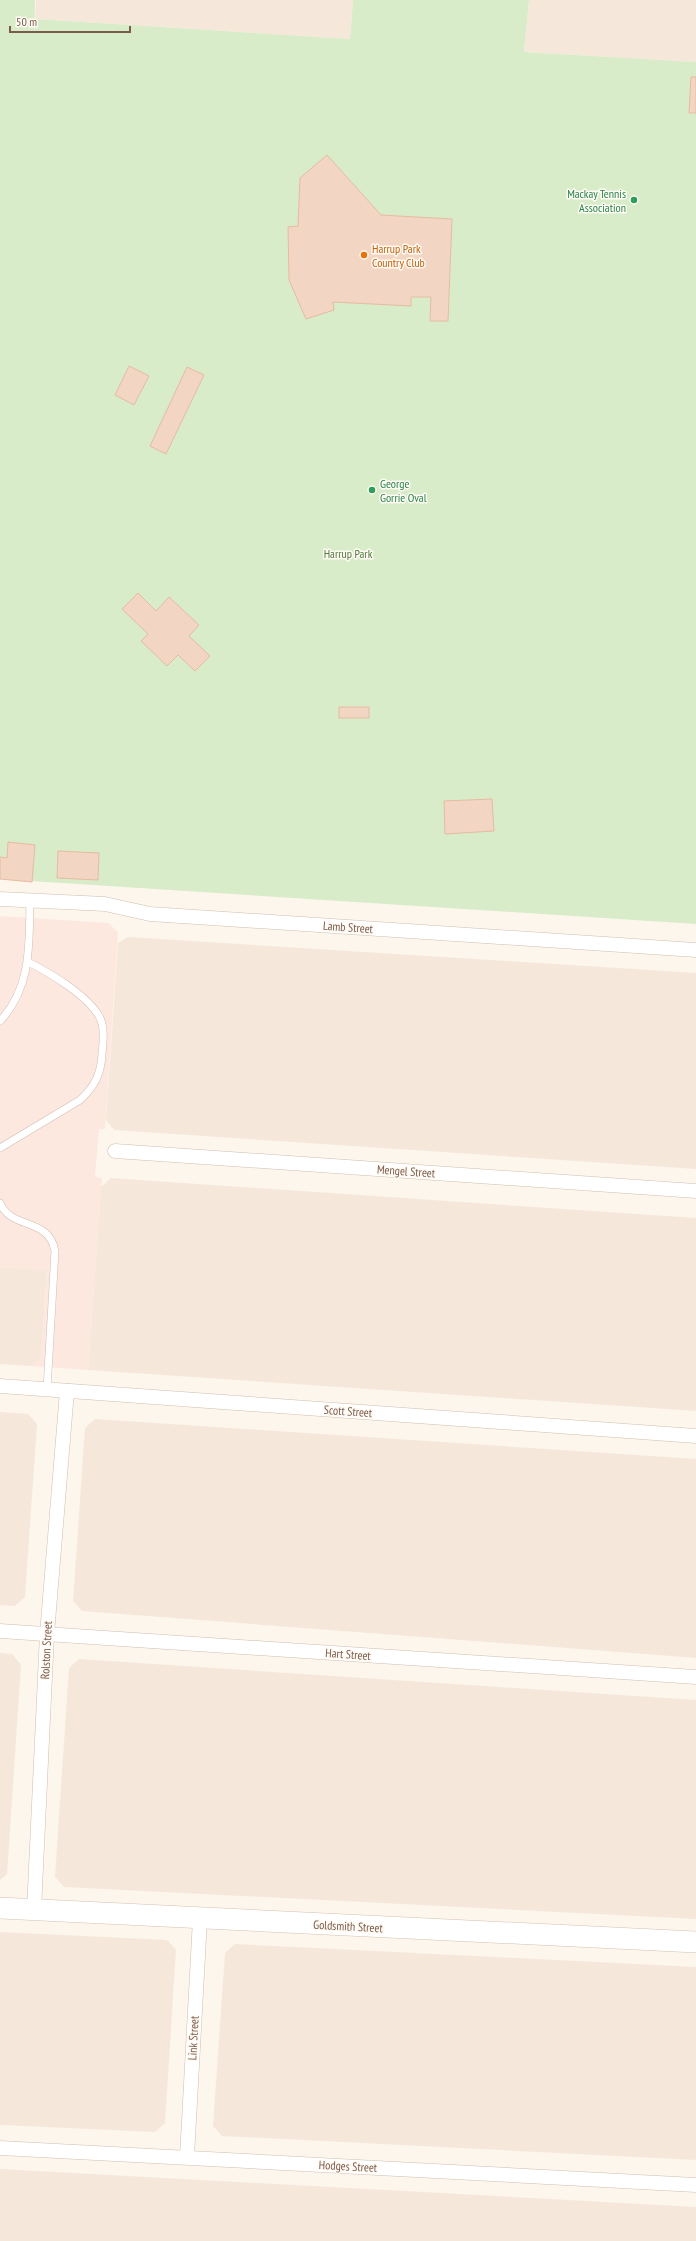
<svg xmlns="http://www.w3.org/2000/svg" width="696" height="2241" font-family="'PT Sans Narrow',sans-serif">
<rect width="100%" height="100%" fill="#fdf6ec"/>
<g fill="#f5e8da">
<polygon points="36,0 353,0 350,39 35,19"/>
<polygon points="529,0 696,0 696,62 524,52"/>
<polygon points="128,937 696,973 696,1169 114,1130 106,1120 118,943"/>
<polygon points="111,1178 696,1218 696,1411 88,1370 101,1187"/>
<polygon points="0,1267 47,1270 41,1357 31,1366 0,1364"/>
<polygon points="0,1412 28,1414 37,1424 25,1597 15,1606 0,1605"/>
<polygon points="95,1419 696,1459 696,1658 82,1611 73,1601 85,1428"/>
<polygon points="0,1653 12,1654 21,1665 7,1874 0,1880"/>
<polygon points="79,1659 696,1700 696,1919 64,1887 55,1877 69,1668"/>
<polygon points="0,1932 167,1940 176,1950 165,2123 155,2132 0,2125"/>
<polygon points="235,1944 696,1967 696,2160 222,2136 213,2126 225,1953"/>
<polygon points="0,2169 696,2207 696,2241 0,2241"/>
</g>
<polygon fill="#fde8e0" points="0,916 109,923 118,933 105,1129 99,1129 95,1177 102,1178 88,1370 31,1366 41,1357 47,1271 0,1267"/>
<polygon fill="#d8ecc9" points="0,0 35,0 34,40 35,19 350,39 353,0 529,0 524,52 696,62 696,924 0,879"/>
<g fill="#f3d5c3" stroke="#e6bba3">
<polygon points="691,77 696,77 696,113 689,113"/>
<polygon points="327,155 381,215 452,219 448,321 430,321 431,297 411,297 411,306 333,302 334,310 306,319 289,280 288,227 298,226 300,178"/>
<polygon points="129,366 149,376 134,405 115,395"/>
<polygon points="187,367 204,375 166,454 150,446"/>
<polygon points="138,593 156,611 169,597 199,625 189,636 210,656 195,671 178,655 167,666 141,641 148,634 122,609"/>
<rect x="339" y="707" width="30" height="11"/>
<polygon points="492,799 494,831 445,834 444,801"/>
<polygon points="8,842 35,845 32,882 0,879 0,857 7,858"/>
<polygon points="58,851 99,853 98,880 57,878"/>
</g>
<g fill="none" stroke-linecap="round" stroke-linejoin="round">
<defs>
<g id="lane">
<path d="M0,1021C32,987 29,944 30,900"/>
<path d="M0,1148L80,1100C95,1086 101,1074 102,1054C103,1043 105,1029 100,1018C89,996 50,973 28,962"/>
<path d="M0,1203C11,1230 49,1217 55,1251L47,1389"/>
</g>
<g id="street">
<polyline points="0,899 105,904 150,914 696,950"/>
<polyline points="115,1151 696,1191"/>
<polyline points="0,1386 696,1436"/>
<polyline points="0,1631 696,1677"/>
<polyline points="34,1910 47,1634 67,1391"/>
<polyline points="0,2148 696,2185"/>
<polyline points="187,2157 200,1919"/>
</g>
<polyline id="secondary" points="0,1908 696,1942"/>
</defs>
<use href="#lane" stroke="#d1beb0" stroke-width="8"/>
<use href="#street" stroke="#d1beb0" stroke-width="15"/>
<use href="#secondary" stroke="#d6c0b0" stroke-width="22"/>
<use href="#lane" stroke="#fff" stroke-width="7"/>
<use href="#street" stroke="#fff" stroke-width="14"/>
<use href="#secondary" stroke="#fff" stroke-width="21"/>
</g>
<g fill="#2e9e5b" stroke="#fffaf3" stroke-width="1.5">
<circle cx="634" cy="200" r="4"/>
<circle cx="372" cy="490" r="4"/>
</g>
<circle fill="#e8710a" stroke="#fffaf3" stroke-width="1.5" cx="364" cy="255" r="4"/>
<g text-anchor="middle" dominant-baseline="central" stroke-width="3" stroke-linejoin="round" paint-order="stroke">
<g font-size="12" fill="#27864d" stroke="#fffaf3" text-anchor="end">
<text x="626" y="193">Mackay Tennis<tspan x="626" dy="14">Association</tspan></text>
<text x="380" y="483" text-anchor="start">George<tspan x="380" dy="14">Gorrie Oval</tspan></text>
</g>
<g font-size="12" fill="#c56008" stroke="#fffaf3" text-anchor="start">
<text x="372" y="248">Harrup Park<tspan x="372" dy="14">Country Club</tspan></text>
</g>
<g font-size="12" fill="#537a41" stroke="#fffaf3">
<text x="348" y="553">Harrup Park</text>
</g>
<g font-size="12" fill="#7a5c4d" stroke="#fffaf3">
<text transform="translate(348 927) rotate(4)">Lamb Street</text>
<text transform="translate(406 1171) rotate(4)">Mengel Street</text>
<text transform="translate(348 1411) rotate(4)">Scott Street</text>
<text transform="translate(46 1650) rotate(-87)">Rolston Street</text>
<text transform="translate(348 1654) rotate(4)">Hart Street</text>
<text transform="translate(348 1926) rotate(3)">Goldsmith Street</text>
<text transform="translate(193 2038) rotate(-87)">Link Street</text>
<text transform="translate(348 2166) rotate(3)">Hodges Street</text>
</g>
</g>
<path d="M10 26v6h120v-6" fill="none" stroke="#7a5c4d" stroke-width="2"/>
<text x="16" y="26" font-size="12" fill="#7a5c4d" stroke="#fffaf3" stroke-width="3" paint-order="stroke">50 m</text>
</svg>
